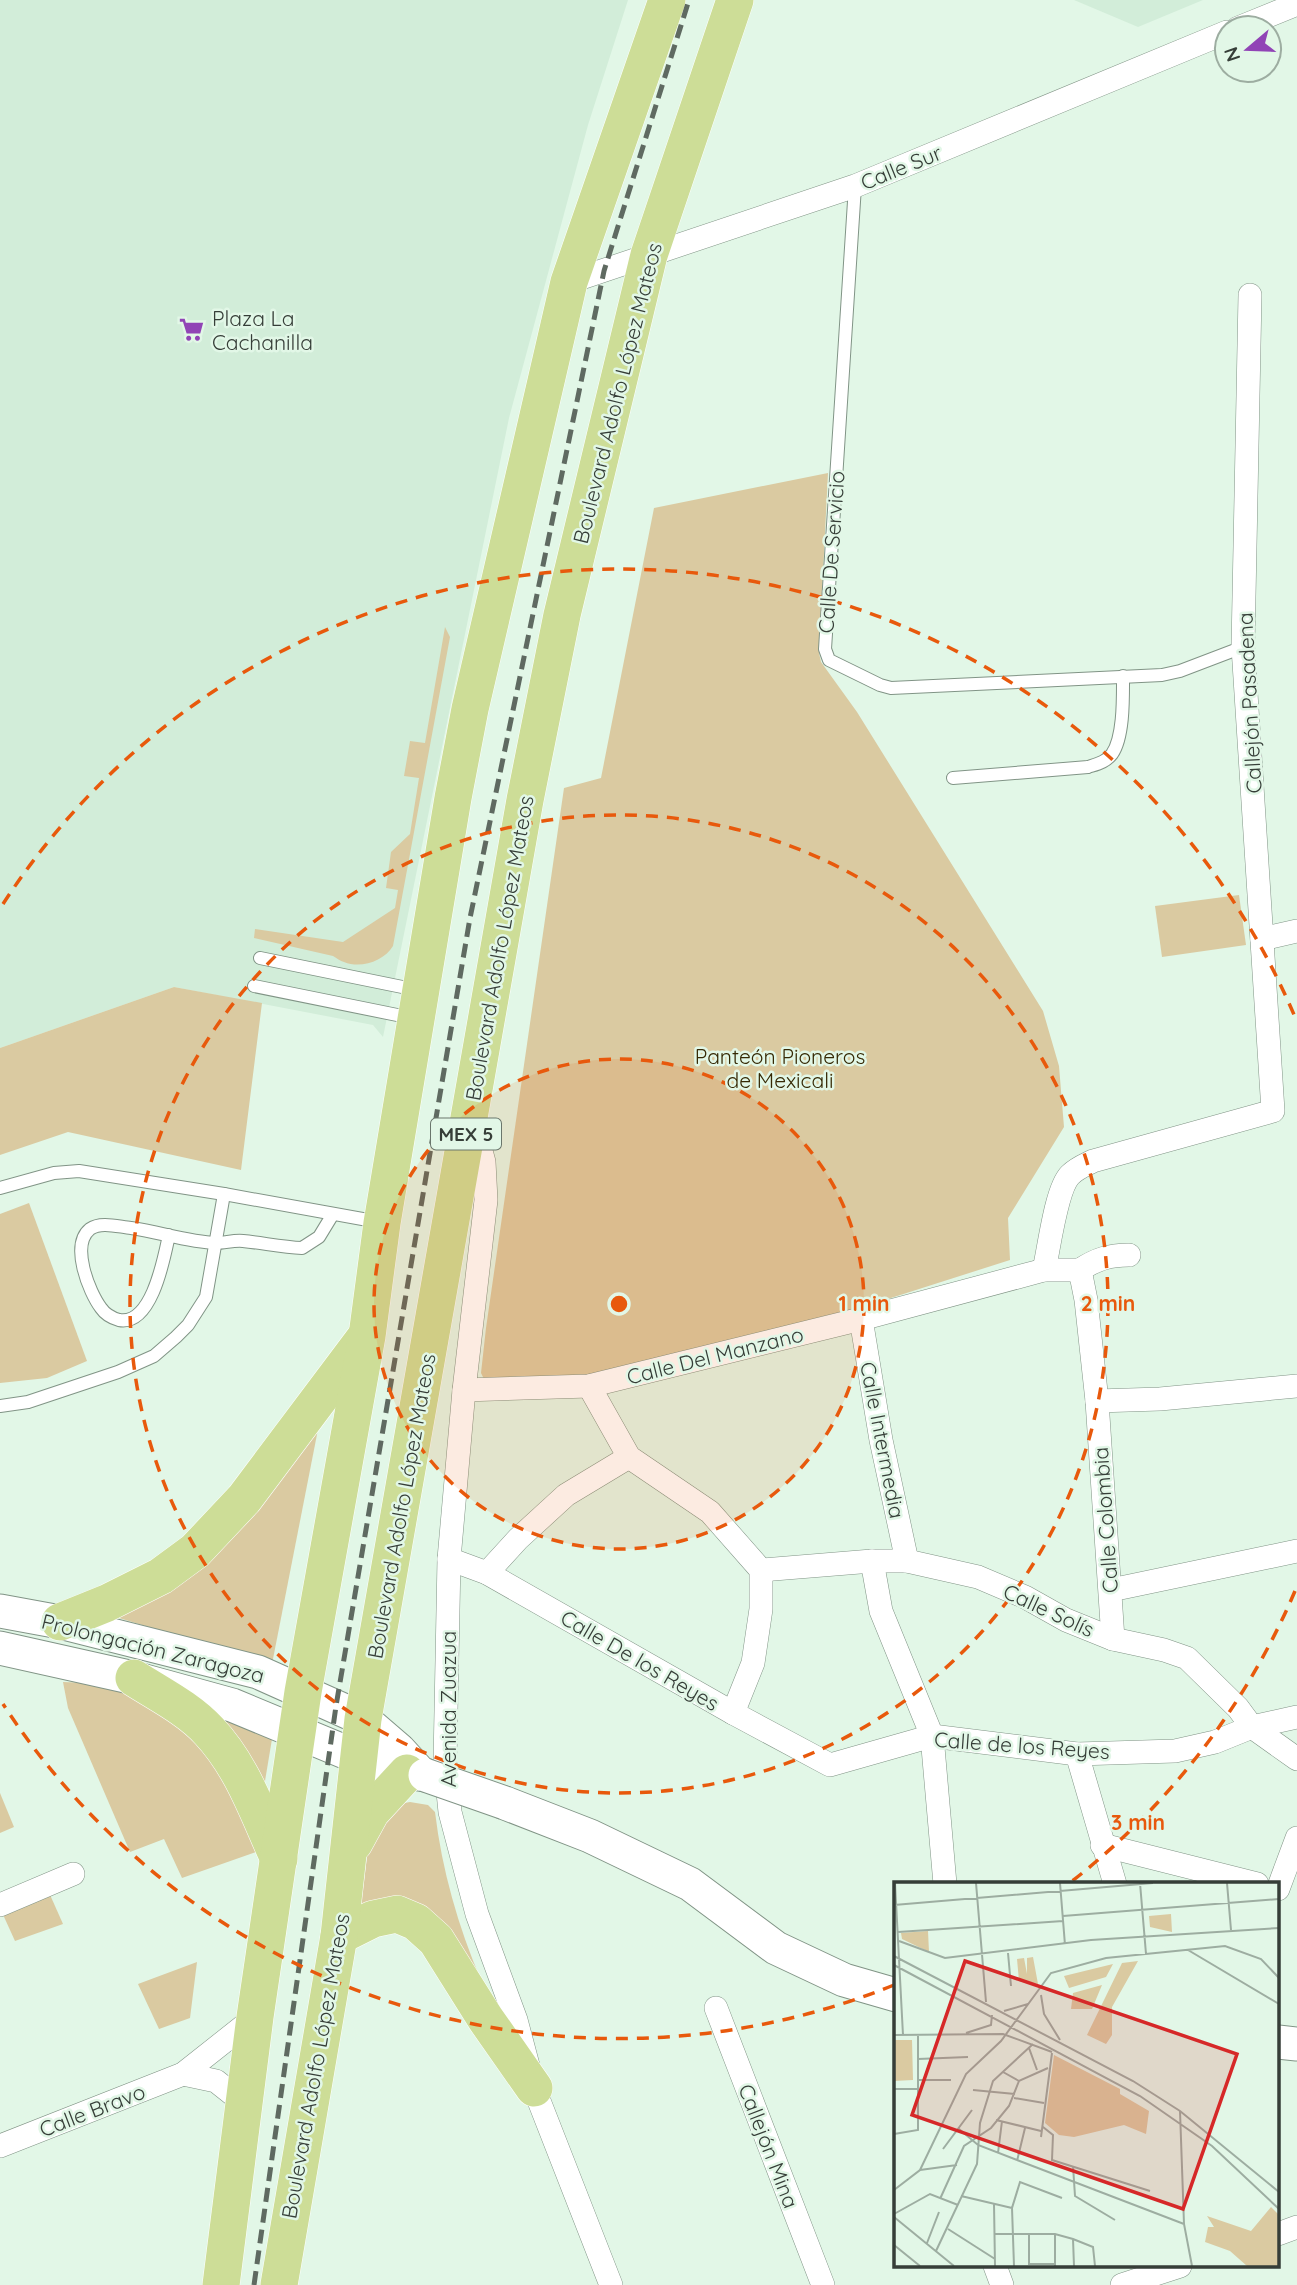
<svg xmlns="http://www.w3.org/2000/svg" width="1297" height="2285" font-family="Quicksand,sans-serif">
<rect width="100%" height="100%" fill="#e2f7e7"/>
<g fill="#d2edd9">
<polygon points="0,0 628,0 588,125 509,418 383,1037 373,1025 174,987 0,1048"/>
<polygon points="1074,0 1203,0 1138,27"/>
</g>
<g fill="#dacaa1">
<polygon points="828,473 819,653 821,662 857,712 1043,1011 1059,1066 1064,1127 1008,1218 1010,1260 800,1327 589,1379 486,1383 481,1373 486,1328 564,788 601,778 654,508"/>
<path d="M445,627L450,637L393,946C384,961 361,969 344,962C340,961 337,958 333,956L254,938L255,929L343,942L395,908L398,890L386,888L391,852L410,834L419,778L404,776L410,741L425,743Z"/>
<polygon points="1239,895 1246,945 1162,957 1155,906"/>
<polygon points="174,987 262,1003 241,1170 68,1132 0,1155 0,1048"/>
<polygon points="29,1203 87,1361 47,1378 0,1383 0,1214"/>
<polygon points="321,1414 272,1664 109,1615"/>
<polygon points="63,1682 89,1683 132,1691 222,1762 256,1852 182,1878 164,1839 130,1852 68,1708"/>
<polygon points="179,1696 273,1733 262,1799"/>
<polygon points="0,1793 14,1827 0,1833"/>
<path d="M410,1802L428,1805L435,1812C442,1870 458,1926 481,1980L451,1943L360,1913L369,1841L394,1805Z"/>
<polygon points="47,1888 63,1924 15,1941 0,1908"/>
<polygon points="197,1962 190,2018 159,2029 138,1984"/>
</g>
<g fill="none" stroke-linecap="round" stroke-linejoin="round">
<defs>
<g id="service">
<polyline points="855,186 825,649 829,660 880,685 891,688 1162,675 1180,671 1243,647"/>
<path d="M953,778L1088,767C1097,764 1106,762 1112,754C1124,737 1123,697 1123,676"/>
<polyline points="260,958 417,990"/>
<polyline points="254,986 412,1018"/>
<polyline points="0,1188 54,1173 79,1171 224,1194 379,1222"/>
<path d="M169,1235C164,1258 152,1326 119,1320C112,1318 105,1314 101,1308C89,1292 70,1245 90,1229C101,1221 119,1227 131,1228C160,1232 188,1242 216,1243C225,1243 234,1240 243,1241C263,1243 282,1247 302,1248L319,1237L333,1214"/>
<polyline points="0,1406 28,1402 118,1372 154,1356 176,1337 188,1325 206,1297 224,1194"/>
</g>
<g id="minor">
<polyline points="1238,28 1297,4"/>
<polyline points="569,282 855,186 1227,32"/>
<polyline points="1262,939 1297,931"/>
<polyline points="474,1125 484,1162 486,1200 464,1390 449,1559 445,1762 450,1812 477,1914 516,2020 534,2088 611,2285"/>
<path d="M1044,1270C1049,1249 1056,1189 1070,1175C1077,1168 1085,1165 1093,1161L1273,1111L1243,647L1250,295"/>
<polyline points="1080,1270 1086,1300 1097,1401 1113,1639"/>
<path d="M1080,1270C1096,1259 1110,1255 1129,1255"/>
<polyline points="861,1319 881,1440 907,1561"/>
<polyline points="589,1386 629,1457 710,1512 761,1570 761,1609 753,1663 733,1713"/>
<polyline points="464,1390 589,1386 861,1319 1044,1270 1080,1270"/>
<polyline points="1097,1401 1160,1399 1297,1386"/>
<polyline points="449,1559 487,1573 733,1713 830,1765 932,1736 1077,1754 1175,1751 1215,1742 1252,1727 1297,1717"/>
<polyline points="872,1561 881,1611 932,1736 945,1884"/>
<polyline points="761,1570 872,1561 907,1561 978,1577 1025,1597 1066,1620 1113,1639 1164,1650 1187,1658 1238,1708 1252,1727 1297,1759"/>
<polyline points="487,1573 518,1539 566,1495 629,1457"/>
<polyline points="1111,1590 1297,1551"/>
<polyline points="1077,1754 1115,1884"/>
<polyline points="1102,1845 1257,1884"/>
<polyline points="1278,1889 1297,1838"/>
<polyline points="0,1905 73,1874"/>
<polyline points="716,2008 823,2285"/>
<polyline points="183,2074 216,2081 245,2104"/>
<polyline points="0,2146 183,2074 255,2017"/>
<polyline points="1278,2234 1297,2227"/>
<polyline points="995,2266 1002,2285"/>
<polyline points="1122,2285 1180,2266"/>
</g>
<g id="secondary">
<polyline points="0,1611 60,1622 258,1672 363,1719 399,1750 420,1773"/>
<polyline points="0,1648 134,1678 232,1705 386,1769 425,1775"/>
<polyline points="505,1803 590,1836 690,1884 776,1948 844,1980 896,1995"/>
<polyline points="1278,2042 1297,2044"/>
</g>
<g id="primary">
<polyline points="60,1622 107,1603 161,1576 195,1551 244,1499 364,1339"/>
<path d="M134,1678C159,1694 189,1709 209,1731C243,1767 259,1816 279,1859"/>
<polyline points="354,1843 371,1812 407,1773"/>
<polyline points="339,1936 373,1919 397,1914 416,1922 436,1940 485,2018 534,2088"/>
<polyline points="221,2285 255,2017 303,1692 367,1336 382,1223 453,798 470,709 569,282 667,0"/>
<polyline points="279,2285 339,1936 363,1719 525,800 562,615 649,255 735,0"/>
</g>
</defs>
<use href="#service" stroke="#819486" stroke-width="14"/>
<use href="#minor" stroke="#819486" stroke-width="24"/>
<use href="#secondary" stroke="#819486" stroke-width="35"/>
<use href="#primary" stroke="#fff" stroke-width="38"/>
<use href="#service" stroke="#fff" stroke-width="12"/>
<use href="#minor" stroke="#fff" stroke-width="23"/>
<use href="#secondary" stroke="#fff" stroke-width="33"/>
<use href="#primary" stroke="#cddd97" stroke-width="37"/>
<polyline stroke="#5f6a61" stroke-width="5" stroke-dasharray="14 7" stroke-linecap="butt" points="254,2285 336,1706 470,918 604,271 689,0"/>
<defs>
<polyline id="secondary-bridge" points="425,1775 505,1803"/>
</defs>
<use href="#secondary-bridge" stroke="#819486" stroke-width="35" stroke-linecap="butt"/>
<use href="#secondary-bridge" stroke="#fff" stroke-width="33"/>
</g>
<circle cx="619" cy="1304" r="245" fill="#e8590c" fill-opacity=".12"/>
<g fill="none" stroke="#e8590c" stroke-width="3.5" stroke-dasharray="12 9">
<circle cx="619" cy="1304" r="245"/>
<circle cx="619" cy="1304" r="489"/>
<path d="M1295 1591A734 734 0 0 1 1071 1882M894 1985A734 734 0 0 1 3 1704M3 904A734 734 0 0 1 1295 1017"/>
</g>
<defs>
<symbol id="supermarket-bare" viewBox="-9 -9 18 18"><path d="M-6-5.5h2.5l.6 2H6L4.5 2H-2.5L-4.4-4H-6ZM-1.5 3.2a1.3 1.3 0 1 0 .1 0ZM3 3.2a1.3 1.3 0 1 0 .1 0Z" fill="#9144b6" stroke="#e2f7e7" stroke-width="2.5" paint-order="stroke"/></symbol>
</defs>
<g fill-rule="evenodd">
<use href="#supermarket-bare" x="174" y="312" width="35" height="35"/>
</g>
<g text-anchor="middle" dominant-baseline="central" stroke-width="5" stroke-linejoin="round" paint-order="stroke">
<rect fill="#e2f7e7" stroke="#6a766c" stroke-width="2" x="431" y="1118.5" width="70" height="31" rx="5"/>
<g font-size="19" font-weight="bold" fill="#363e38">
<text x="466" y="1134">MEX 5</text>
</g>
<g font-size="21" fill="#363e38" stroke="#e2f7e7">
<text transform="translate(901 167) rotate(-22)">Calle Sur</text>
<text transform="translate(617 393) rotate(-76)">Boulevard Adolfo López Mateos</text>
<text transform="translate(831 552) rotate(-86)">Calle De Servicio</text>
<text transform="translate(1249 703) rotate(-93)">Callejón Pasadena</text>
<text transform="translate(499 948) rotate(-80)">Boulevard Adolfo López Mateos</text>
<text transform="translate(715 1355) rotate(-14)">Calle Del Manzano</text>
<text transform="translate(883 1440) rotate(79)">Calle Intermedia</text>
<text transform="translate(401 1506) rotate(-80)">Boulevard Adolfo López Mateos</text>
<text transform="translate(1105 1520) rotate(-94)">Calle Colombia</text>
<text transform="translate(1049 1610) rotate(25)">Calle Solís</text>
<text transform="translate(153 1648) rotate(14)">Prolongación Zaragoza</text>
<text transform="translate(640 1660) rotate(30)">Calle De los Reyes</text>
<text transform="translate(448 1709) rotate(-90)">Avenida Zuazua</text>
<text transform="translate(1022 1745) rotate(4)">Calle de los Reyes</text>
<text transform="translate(315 2066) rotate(-80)">Boulevard Adolfo López Mateos</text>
<text transform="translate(92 2110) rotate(-21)">Calle Bravo</text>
<text transform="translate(769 2146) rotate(69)">Callejón Mina</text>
</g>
<g font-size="21" fill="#363e38" stroke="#e2f7e7" text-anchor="start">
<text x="212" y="318">Plaza La<tspan x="212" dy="24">Cachanilla</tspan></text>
</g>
<g font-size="21" fill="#362904" stroke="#e2f7e7">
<text x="780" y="1056">Panteón Pioneros<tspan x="780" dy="24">de Mexicali</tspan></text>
</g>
</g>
<g transform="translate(894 1882)">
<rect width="385" height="385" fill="#e2f7e7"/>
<path d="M277,32L278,50L256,45L255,34ZM34,49L35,70L8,57L7,51ZM139,75L144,102L125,99L123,77L130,76L133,92V76ZM244,79L218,125V153L212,162L193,153L228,81ZM219,82L212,95L175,106L170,94ZM208,103L198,127H177L179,111ZM0,158H18L19,198L0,199ZM160,173L226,207V212L255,229L252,252L230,243L180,255L165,253L151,241ZM377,325L385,333V384H353L336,369L311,360L314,345H320L313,334L357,349Z" fill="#dacaa1"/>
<path fill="none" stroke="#9dada1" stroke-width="2" d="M1,1L9,153M82,1L92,120M166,1L171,63M246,1L252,72M333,1L337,48M0,23L259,1M169,34L385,17M4,50L169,39M5,59L51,76L197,58L385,46M294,68L385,122M114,71L117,104M0,74L239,199L286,229L385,310M0,83L246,214L318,264L385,327M147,113L150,132L166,158M110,129L134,122M72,151L97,143L98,133M0,153L109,152L158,170M135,166L143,188M24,177L74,175M109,190L125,199L154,186M25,198H57M0,207H25M79,208L121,212M120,216L150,221M286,229L290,342L298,384M102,238L147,249M149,245L159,253L158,278L256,309M65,247L84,263L290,342M0,252L24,248V152M147,255L158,171M49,267L78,228M104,271L108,239M123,279L131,246M179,284L181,314L221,338M26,288L63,283M0,308L26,288L72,192L107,159L157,91L212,76L331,64L367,77L385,96M67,314L118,326M46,317L70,264L97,246L115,224L125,199M100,322L101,384M0,332L36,312L64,323M0,335L60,384M54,347L101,377M135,351V382H161M100,352H161L179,357L199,365L201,384M161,352V384M179,357L180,384M33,361L45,330M0,363L26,384M42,369L83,282L86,241L99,199L139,162M120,384L118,326L126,300L168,316"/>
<path fill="#d62828" fill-opacity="0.15" stroke="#d62828" stroke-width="3.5" d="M71,79L343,172L289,327L18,233Z"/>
<rect width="385" height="385" fill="none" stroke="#363e38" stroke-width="3.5"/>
</g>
<circle cx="619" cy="1304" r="10" fill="#e8590c" stroke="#e2f7e7" stroke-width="3.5"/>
<g font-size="21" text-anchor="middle" font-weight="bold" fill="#e8590c" stroke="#e2f7e7" stroke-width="5" stroke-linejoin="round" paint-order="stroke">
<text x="864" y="1311">1 min</text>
<text x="1108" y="1311">2 min</text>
<text x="1138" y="1830">3 min</text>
</g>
<g transform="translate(1248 49) rotate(251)"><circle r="33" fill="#e2f7e7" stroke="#9dada1" stroke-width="2"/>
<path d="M0-5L12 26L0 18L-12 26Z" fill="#9144b6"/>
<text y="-10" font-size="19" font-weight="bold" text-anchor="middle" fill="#363e38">N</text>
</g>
</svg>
